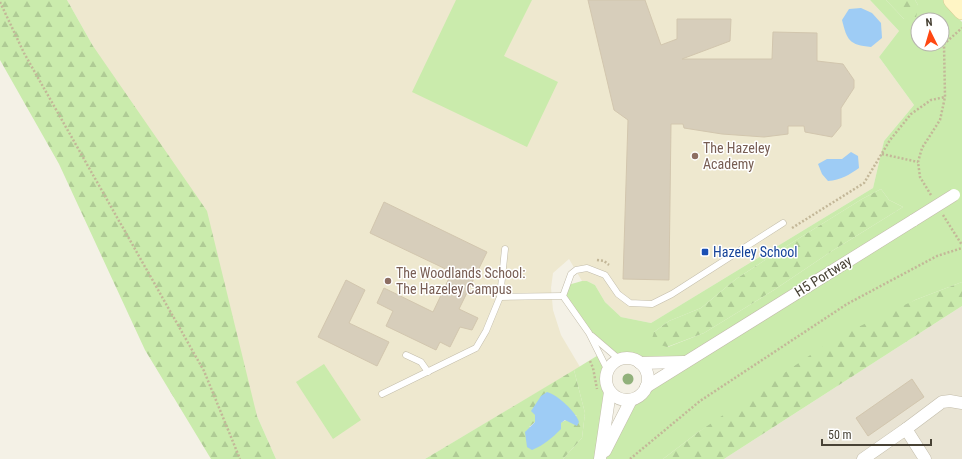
<svg xmlns="http://www.w3.org/2000/svg" width="962" height="459" font-family="'Roboto Condensed',sans-serif">
<defs>
<pattern id="forest-firs" width="22" height="20" patternUnits="userSpaceOnUse"><rect width="22" height="20" fill="#caebac"/><path d="M5 1l3.5 6h-7zM16 11l3.5 6h-7z" fill="#afcb95"/></pattern>
</defs>
<rect width="100%" height="100%" fill="#f4f1e6"/>
<polygon fill="#e9e4d4" points="962,306 962,459 724,459"/>
<polygon fill="#eee8cf" points="67,0 870,0 899,31 879,57 914,105 884,141 873,188 651,323 621,317 605,302 595,285 587,281 582,281 569,259 553,273 551,288 553,310 561,335 580,367 425,459 276,459 93,46"/>
<g fill="#caebac" fill-rule="evenodd">
<polygon points="456,0 532,0 504,56 558,82 527,147 412,92"/>
<path d="M870,0H886L904,19L918,5L915,0H962V20L958,18L962,22V282L915,300L697,433L663,459H601L631,400C638,397 642,394 646,387L684,363H640L630,359L620,360L589,333L563,296L568,285L582,281H587L595,285L605,302L621,317L651,323L873,188L884,141L914,105L879,57L899,31ZM918,20H942V44H918ZM881,189L889,200L903,207L832,251L774,290L704,333L668,347L654,332L669,321L701,308L736,279L793,242L862,199Z"/>
<polygon points="600,354 608,371 606,376 608,387 600,459 563,459 582,438 585,413 574,370"/>
<polygon points="324,364 361,420 333,439 296,382"/>
</g>
<g fill="url(#forest-firs)" fill-rule="evenodd">
<polygon points="0,0 67,0 93,46 207,211 257,416 276,459 211,459 145,350 59,164 0,60"/>
<polygon points="886,0 915,0 918,5 916,18 904,19"/>
<polygon points="881,189 889,200 903,207 832,251 774,290 704,333 667,347 651,342 654,332 669,321 701,308 736,279 793,242 862,199"/>
<polygon points="962,282 962,306 724,459 663,459 697,433 835,338 915,300"/>
<path d="M574,370L585,413L582,438L563,459H425ZM535,415H577L560,423L561,429L529,427L535,422Z"/>
</g>
<g fill="#9eccf5">
<path d="M861,8L872,13L881,23L882,38L871,47C849,45 847,40 842,20L849,9Z"/>
<path d="M851,152L858,156L859,168C849,175 841,180 828,181L822,174L818,164L827,159H842Z"/>
<path d="M547,392C558,395 576,412 579,422L577,426L565,420L561,423V429C552,438 544,445 532,450L527,447L525,432L535,422V415L531,411L541,396Z"/>
</g>
<g fill="#d7cebb" stroke="#d2c6ae">
<polygon points="588,0 645,0 661,45 677,39 677,19 731,19 730,41 682,59 772,59 773,32 817,33 817,61 843,64 854,80 854,88 841,108 841,126 832,137 805,132 804,126 788,126 788,134 764,137 722,134 684,128 683,124 671,124 669,280 623,279 628,120 614,110"/>
<polygon points="384,202 487,252 459,309 478,318 472,330 460,327 450,347 440,342 436,350 386,326 393,311 377,303 384,288 433,312 452,272 370,233"/>
<polygon points="346,280 365,290 349,323 389,342 377,366 318,337"/>
<polygon points="912,379 924,397 868,436 856,418"/>
</g>
<g fill="none" stroke-linecap="round" stroke-linejoin="round">
<defs>
<g id="lane">
<polyline points="505,249 500,297 563,296"/>
<polyline points="592,336 620,360"/>
<polyline points="406,355 421,362 428,372"/>
<polyline points="608,371 589,333 563,296 571,274 576,270 587,268 605,275 618,294 630,303 652,304 672,294 783,223"/>
<polyline points="382,394 476,348 486,331 500,297"/>
</g>
<g id="street">
<circle cx="627" cy="379" r="21"/>
<polyline points="640,363 684,362"/>
<polyline points="646,387 914,220"/>
<polyline points="906,429 942,402 950,401 962,403"/>
<polyline points="605,451 631,400"/>
<polyline points="600,459 610,392"/>
<polyline points="863,459 906,429 925,459"/>
</g>
<polyline id="secondary" points="952,0 962,11"/>
</defs>
<use href="#lane" stroke="#c3bdab" stroke-width="7"/>
<use href="#street" stroke="#c3bdab" stroke-width="13"/>
<use href="#secondary" stroke="#d8ca93" stroke-width="18"/>
<g stroke="#c3b798" stroke-width="2.5" stroke-dasharray="2 2" stroke-linecap="butt">
<polyline points="0,2 24,53 204,371 240,459"/>
<polyline points="882,154 918,162"/>
<polyline points="931,195 920,177 918,162 922,148 940,120 945,97 944,44 962,28"/>
<polyline points="943,215 962,245"/>
<polyline points="792,228 864,183 890,140 911,114 931,100 945,97"/>
<polyline points="597,260 604,261 609,265"/>
<polyline points="590,361 593,368 597,389"/>
<polyline points="630,459 700,401 847,304 937,256 962,248"/>
</g>
<use href="#lane" stroke="#fff" stroke-width="6"/>
<use href="#street" stroke="#fff" stroke-width="12"/>
<use href="#secondary" stroke="#fff5c5" stroke-width="17"/>
<defs>
<polyline id="street-bridge" points="914,220 954,195"/>
</defs>
<use href="#street-bridge" stroke="#c3bdab" stroke-width="13" stroke-linecap="butt"/>
<use href="#street-bridge" stroke="#fff" stroke-width="12"/>
</g>
<circle fill="#91b17b" cx="628" cy="379" r="5.5"/>
<g fill="#8d6e63" stroke="#fff" stroke-width="1.5">
<circle cx="695" cy="156" r="4"/>
<circle cx="388" cy="281" r="4"/>
</g>
<rect fill="#1a4fb4" stroke="#fff" stroke-width="1.5" x="701" y="248" width="8" height="8" rx="2"/>
<g text-anchor="middle" dominant-baseline="central" stroke-width="3" stroke-linejoin="round" paint-order="stroke">
<g font-size="14" fill="#785e54" stroke="#fff" text-anchor="start">
<text x="703" y="148">The Hazeley<tspan x="703" dy="16">Academy</tspan></text>
<text x="396" y="273">The Woodlands School:<tspan x="396" dy="16">The Hazeley Campus</tspan></text>
</g>
<g font-size="14" fill="#164399" stroke="#fff" text-anchor="start">
<text x="713" y="252">Hazeley School</text>
</g>
<g font-size="14" fill="#484235" stroke="#fff">
<text transform="translate(823 276) rotate(-32)">H5 Portway</text>
</g>
</g>
<g transform="translate(930 32) rotate(355)"><circle r="19" fill="#ffffff" stroke="#b6b3ae"/>
<path d="M0-3L7 15L0 10L-7 15Z" fill="#ff4712"/>
<text y="-6" font-size="11" font-weight="bold" text-anchor="middle" fill="#484235">N</text>
</g>
<path d="M822 439v6h109v-6" fill="none" stroke="#484235" stroke-width="2"/>
<text x="828" y="439" font-size="12" fill="#484235" stroke="#ffffff" stroke-width="3" paint-order="stroke">50 m</text>
</svg>
